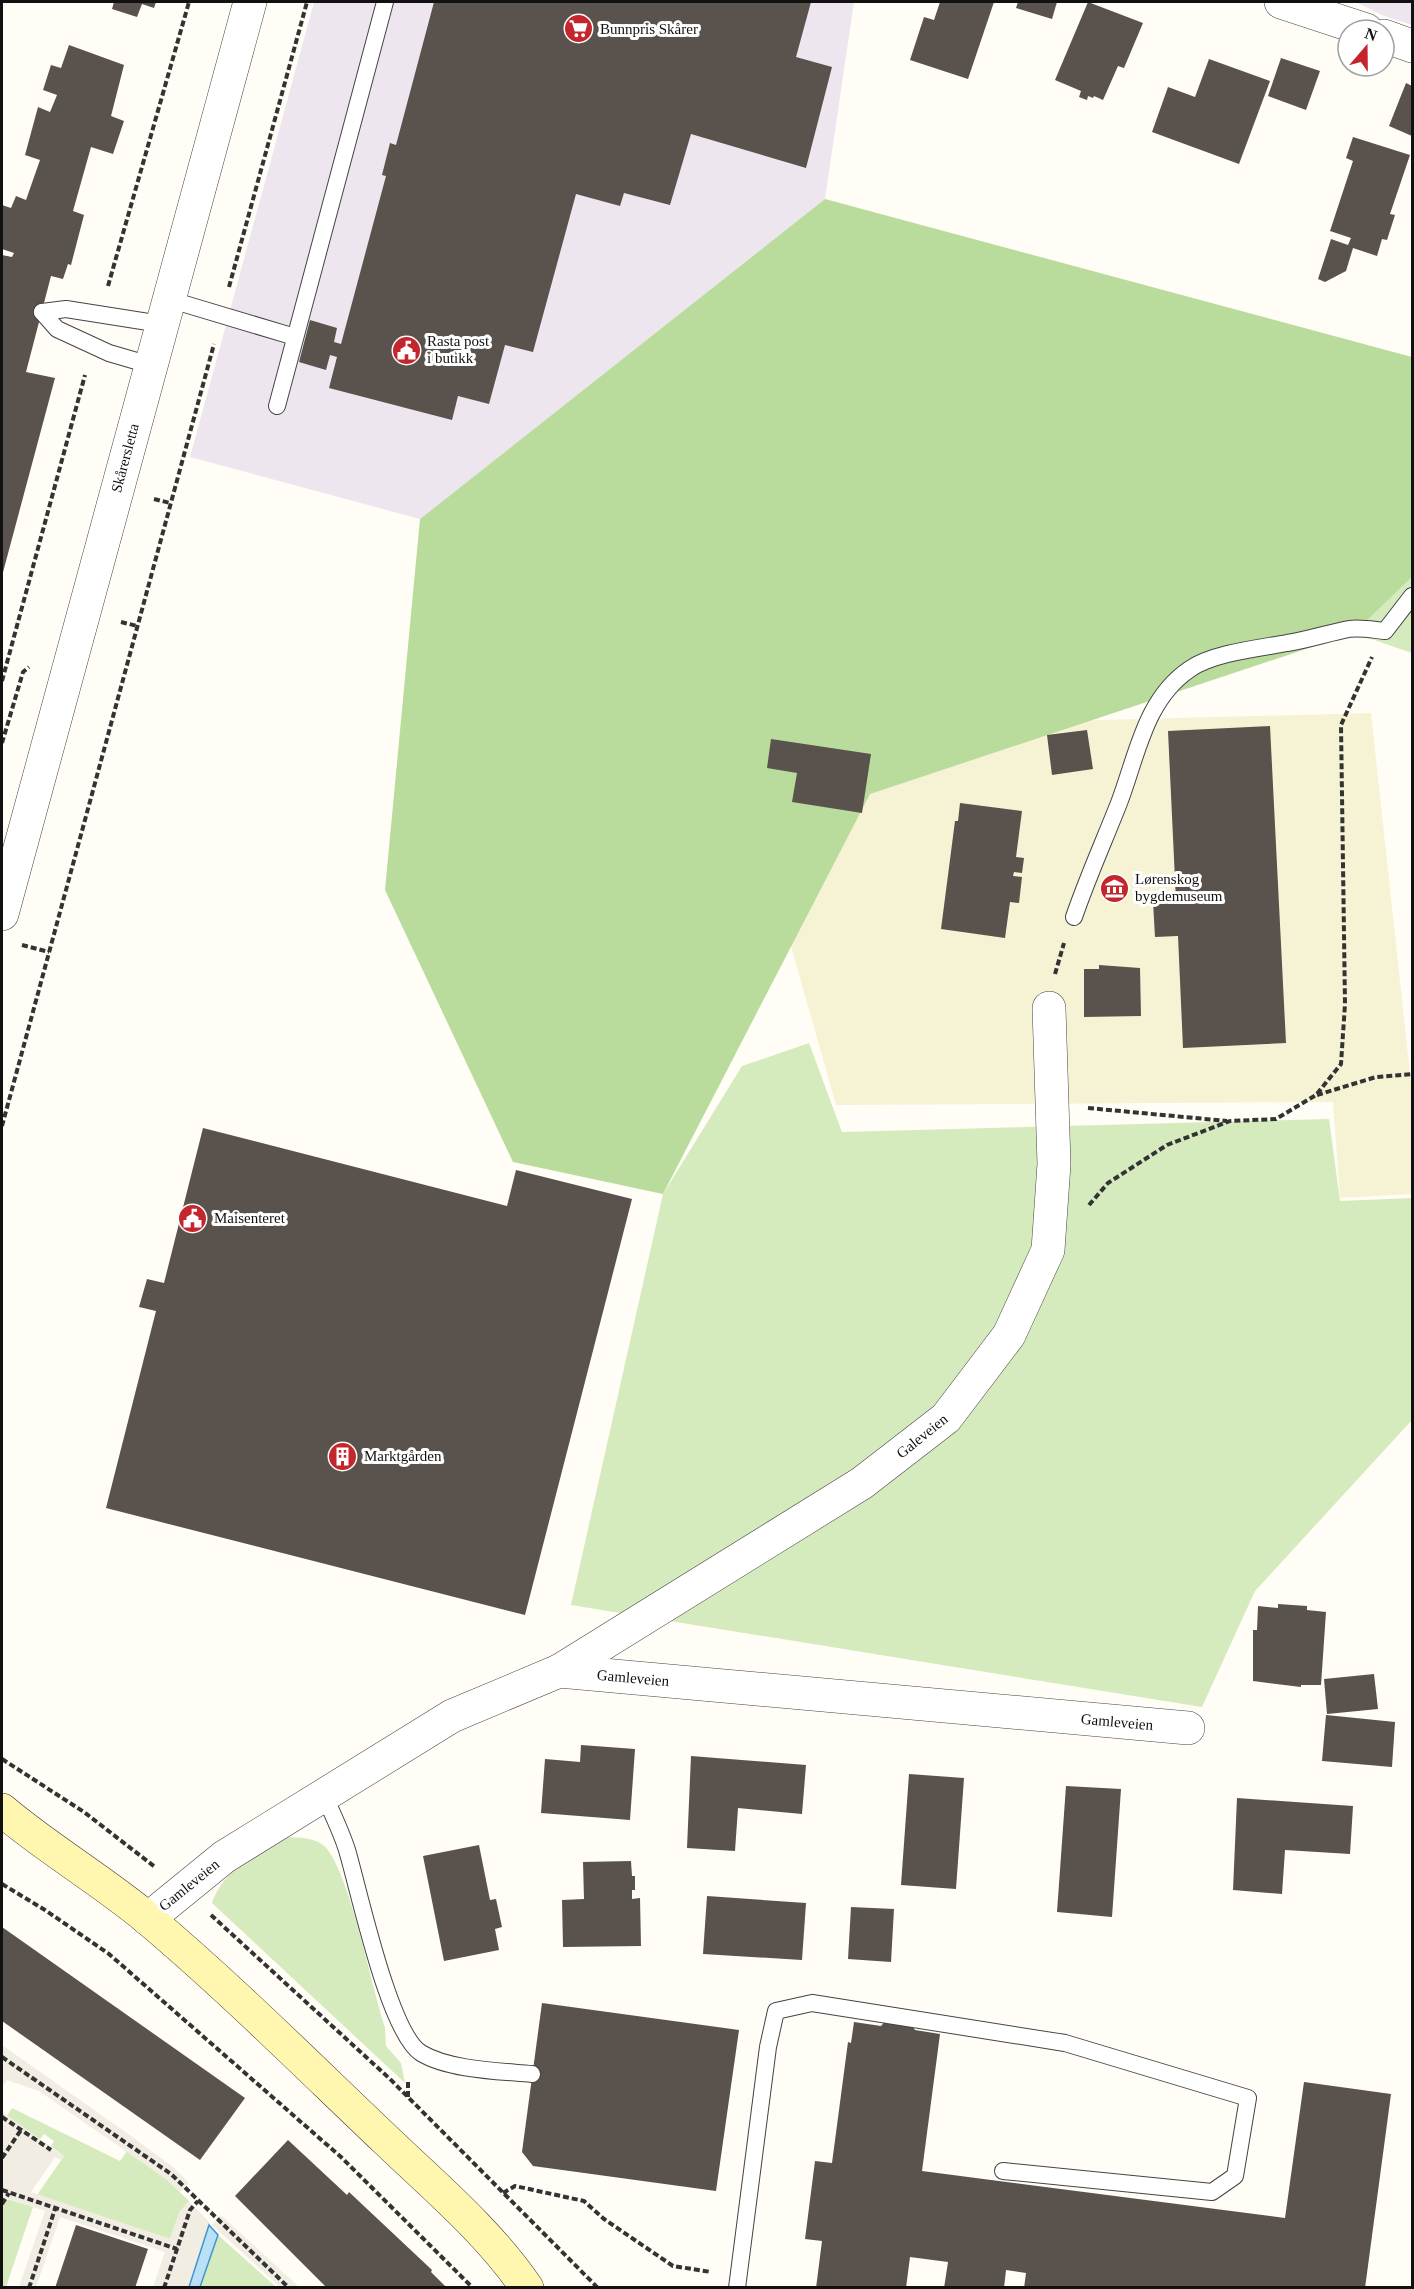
<svg xmlns="http://www.w3.org/2000/svg" width="1414" height="2289" font-family="Georgia,serif">
<rect width="100%" height="100%" fill="#fffdf5"/>
<g fill="#eee6ef">
<polygon points="314,2 854,2 825,199 420,519 190,457"/>
<polygon points="1356,2 1412,2 1412,25 1384,16"/>
</g>
<polygon fill="#f6f3d4" points="1371,713 1412,1092 1412,1194 1340,1198 1333,1102 836,1105 748,795 765,729"/>
<g fill="#d5ebbd">
<polygon points="1412,577 1412,653 1354,633"/>
<polygon points="809,1043 842,1132 1329,1119 1340,1201 1412,1198 1412,1420 1255,1591 1202,1707 571,1605 663,1194 742,1066"/>
<path d="M283,1837C295,1837 313,1837 323,1845C348,1864 372,1990 385,2027L386,2046L401,2063L405,2083L212,1903C221,1874 256,1850 283,1837Z"/>
<polygon points="12,2108 120,2161 127,2151 166,2179 189,2201 180,2211 170,2239 37,2195 64,2156 51,2146 54,2141 44,2134 40,2139 7,2116"/>
<polygon points="7,2199 33,2207 6,2287 2,2288 2,2207"/>
<polygon points="218,2235 276,2287 200,2287"/>
</g>
<polygon fill="#b9dc9c" points="825,199 1412,357 1412,577 1354,633 870,794 663,1194 513,1162 385,890 420,519"/>
<g fill="#f1ede2">
<polygon points="2,2045 131,2136 173,2167 189,2183 180,2192 166,2179 39,2091 7,2080 2,2087"/>
<polygon points="2,2112 64,2156 61,2160 55,2157 31,2192 170,2239 180,2211 189,2201 210,2223 189,2287 153,2287 165,2252 60,2217 36,2287 19,2287 45,2211 8,2199 2,2207"/>
<polygon points="221,2215 299,2287 280,2287 212,2225"/>
</g>
<polygon fill="#b9e0f7" stroke="#3f96cf" stroke-width="1.5" points="209,2225 218,2235 200,2287 189,2287"/>
<g fill="#5a524d">
<polygon points="114,2 156,2 154,8 142,4 137,17 112,9"/>
<polygon points="434,2 811,2 796,57 832,67 806,168 691,134 670,205 624,193 620,206 576,194 533,352 505,345 489,404 458,396 452,420 329,388 337,357 330,355 326,370 299,362 310,320 337,328 334,342 341,344 386,176 382,175 390,143 396,145"/>
<polygon points="940,2 994,2 968,79 910,60 924,17 934,20"/>
<polygon points="1018,2 1057,2 1052,19 1016,8"/>
<polygon points="1088,2 1143,23 1124,68 1118,66 1103,100 1094,96 1093,98 1088,96 1087,100 1079,97 1081,91 1055,80"/>
<polygon points="69,45 124,65 111,116 124,121 113,154 91,147 73,211 84,215 71,265 68,264 63,279 51,276 26,372 55,378 2,576 2,255 12,257 14,253 2,249 2,205 11,208 16,196 26,200 40,160 25,155 38,107 50,112 57,95 43,90 51,65 61,68"/>
<polygon points="1281,58 1320,71 1306,110 1268,96"/>
<polygon points="1209,59 1270,81 1239,164 1152,132 1168,87 1195,97"/>
<polygon points="1406,83 1412,86 1412,136 1389,126"/>
<polygon points="1353,137 1410,155 1390,214 1395,215 1387,240 1382,239 1377,256 1353,248 1346,271 1325,282 1318,279 1331,239 1348,245 1351,238 1330,231 1353,161 1346,158"/>
<polygon points="1270,726 1286,1043 1183,1048 1178,936 1155,937 1153,902 1176,901 1168,731"/>
<polygon points="1087,730 1093,769 1052,775 1047,735"/>
<polygon points="771,739 871,754 862,813 792,802 797,773 767,768"/>
<polygon points="960,803 1022,811 1016,857 1024,858 1022,873 1014,872 1013,876 1022,877 1019,903 1010,902 1005,938 941,929 955,821 958,821"/>
<polygon points="1099,965 1140,968 1141,1016 1084,1017 1084,969 1099,969"/>
<polygon points="203,1128 507,1206 516,1170 632,1199 525,1615 106,1508 156,1311 139,1307 147,1279 164,1283"/>
<polygon points="1278,1604 1307,1606 1307,1610 1326,1612 1321,1685 1301,1685 1301,1687 1253,1681 1253,1630 1257,1630 1258,1606 1278,1608"/>
<polygon points="1374,1674 1378,1709 1327,1714 1324,1679"/>
<polygon points="1326,1715 1395,1722 1392,1767 1322,1761"/>
<polygon points="581,1745 635,1749 630,1820 541,1813 545,1759 580,1762"/>
<polygon points="691,1756 806,1765 802,1814 738,1808 735,1851 687,1848"/>
<polygon points="909,1774 964,1778 956,1889 901,1885"/>
<polygon points="1066,1786 1121,1789 1112,1917 1057,1912"/>
<polygon points="1237,1798 1353,1806 1350,1854 1285,1850 1282,1894 1233,1890"/>
<polygon points="479,1845 490,1900 496,1899 502,1927 495,1929 499,1950 444,1961 423,1856"/>
<polygon points="631,1861 632,1876 635,1876 635,1890 632,1890 632,1899 640,1898 641,1946 563,1947 562,1900 584,1899 583,1862"/>
<polygon points="707,1896 806,1903 802,1960 703,1954"/>
<polygon points="851,1907 894,1909 891,1962 848,1959"/>
<polygon points="2,1927 245,2098 200,2160 2,2021"/>
<polygon points="542,2003 739,2030 716,2191 533,2166 522,2152"/>
<polygon points="887,2019 909,2021 915,2030 940,2034 922,2171 1285,2218 1304,2082 1391,2094 1365,2288 1024,2288 1026,2273 1006,2270 1004,2288 944,2288 948,2262 910,2257 906,2288 816,2288 822,2241 805,2239 815,2161 832,2163 848,2042 851,2043 854,2022 881,2026"/>
<polygon points="288,2140 347,2195 349,2192 432,2270 431,2272 447,2288 327,2288 235,2196"/>
<polygon points="76,2225 148,2249 135,2288 55,2288"/>
</g>
<g fill="none" stroke-linecap="round" stroke-linejoin="round">
<defs>
<g id="service">
<polyline points="168,299 295,337"/>
<polyline points="42,312 57,329 109,353 150,365"/>
<polyline points="42,312 66,309 161,324"/>
<polyline points="277,406 385,2"/>
<path d="M1074,917C1087,879 1104,841 1119,803C1137,756 1145,699 1190,669C1213,653 1260,648 1287,643C1308,640 1328,633 1349,629C1360,627 1374,630 1385,631L1412,596"/>
<path d="M324,1795C332,1813 341,1831 347,1850C359,1890 389,2033 421,2053C449,2070 500,2071 532,2074"/>
<polyline points="737,2288 768,2047 776,2011 812,2003 1065,2043 1248,2098 1235,2176 1212,2192 1003,2171"/>
</g>
<g id="minor">
<polyline points="1281,2 1366,30"/>
<polyline points="1384,36 1412,46"/>
<polyline points="559,1671 862,1483 946,1418 1009,1335 1048,1250 1054,1164 1049,1008"/>
<polyline points="148,1919 224,1857 452,1716 559,1671 1188,1728"/>
</g>
<polyline id="tertiary" points="2,914 250,2"/>
<path id="secondary" d="M2,1810C48,1849 100,1879 147,1918C230,1988 307,2065 386,2140C434,2186 489,2232 527,2288"/>
</defs>
<use href="#service" stroke="#444" stroke-width="18"/>
<use href="#minor" stroke="#444" stroke-width="34"/>
<use href="#tertiary" stroke="#444" stroke-width="34"/>
<use href="#secondary" stroke="#333" stroke-width="34"/>
<g stroke="#333" stroke-width="4" stroke-dasharray="6 3" stroke-linecap="butt">
<polyline points="108,286 189,2"/>
<polyline points="229,287 307,2"/>
<polyline points="154,499 170,503"/>
<polyline points="121,622 137,626"/>
<polyline points="2,681 85,375"/>
<polyline points="2,743 23,672 29,667"/>
<polyline points="22,945 49,952"/>
<polyline points="1055,974 1064,943"/>
<polyline points="1317,1095 1376,1077 1412,1074"/>
<polyline points="1088,1108 1227,1121"/>
<polyline points="2,1126 214,344"/>
<polyline points="1089,1205 1108,1183 1167,1145 1230,1121 1276,1119 1316,1095 1341,1064 1345,1004 1341,725 1372,657"/>
<polyline points="2,1759 84,1812 155,1867"/>
<polyline points="2,1884 45,1910 109,1954 341,2157 473,2288"/>
<polyline points="211,1915 390,2079 598,2288"/>
<polyline points="2,2057 171,2174 289,2288"/>
<polyline points="408,2097 408,2080"/>
<polyline points="2,2117 51,2150"/>
<polyline points="2,2158 21,2130"/>
<polyline points="2,2190 177,2249"/>
<polyline points="503,2193 515,2186 584,2201 604,2219 673,2266 711,2272"/>
<polyline points="2,2204 9,2193"/>
<polyline points="29,2288 55,2209"/>
<polyline points="164,2288 190,2210 198,2201"/>
</g>
<use href="#service" stroke="#fff" stroke-width="16"/>
<use href="#minor" stroke="#fff" stroke-width="33"/>
<use href="#tertiary" stroke="#fff" stroke-width="33"/>
<use href="#secondary" stroke="#fff6b0" stroke-width="33"/>
</g>
<defs>
<symbol id="supermarket-disc" viewBox="-11 -11 22 22"><circle r="9.5" fill="#c4262e" stroke="#fff"/><path d="M-6-5.5h2.5l.6 2H6L4.5 2H-2.5L-4.4-4H-6ZM-1.5 3.2a1.3 1.3 0 1 0 .1 0ZM3 3.2a1.3 1.3 0 1 0 .1 0Z" fill="#fff"/></symbol>
<symbol id="civic-disc" viewBox="-11 -11 22 22"><circle r="9.5" fill="#c4262e" stroke="#fff"/><path d="M-.6-6.5H3V-4.5H.6V-3L4-1V1h2V6H-6V1h2V-1L-.6-3ZM-1.2 2.5V6h2.4V2.5Z" fill="#fff"/></symbol>
<symbol id="museum-disc" viewBox="-11 -11 22 22"><circle r="9.5" fill="#c4262e" stroke="#fff"/><path d="M0-6L6-3V-2H-6V-3ZM-5-1h2V3h-2ZM-1-1h2V3h-2ZM3-1h2V3H3ZM-6 4H6V6H-6Z" fill="#fff"/></symbol>
<symbol id="building-disc" viewBox="-11 -11 22 22"><circle r="9.5" fill="#c4262e" stroke="#fff"/><path d="M-4-6H4V6H1V3H-1V6H-4ZM-2.5-4.3h1.7v1.8h-1.7ZM.8-4.3h1.7v1.8H.8ZM-2.5-1h1.7V.8h-1.7ZM.8-1h1.7V.8H.8Z" fill="#fff"/></symbol>
</defs>
<g fill-rule="evenodd">
<use href="#supermarket-disc" x="562" y="12" width="33" height="33"/>
<use href="#civic-disc" x="390" y="334" width="33" height="33"/>
<use href="#museum-disc" x="1098" y="872" width="33" height="33"/>
<use href="#civic-disc" x="176" y="1202" width="33" height="33"/>
<use href="#building-disc" x="326" y="1440" width="33" height="33"/>
</g>
<g text-anchor="middle" dominant-baseline="central" stroke-width="6" stroke-linejoin="round" paint-order="stroke">
<g font-size="15" fill="#111" stroke="#fff" text-anchor="start">
<text x="600" y="29">Bunnpris Skårer</text>
<text x="427" y="341">Rasta post<tspan x="427" dy="17">i butikk</tspan></text>
<text x="1135" y="879">Lørenskog<tspan x="1135" dy="17">bygdemuseum</tspan></text>
<text x="214" y="1218">Maisenteret</text>
<text x="364" y="1456">Marktgården</text>
</g>
<g font-size="15" fill="#111" stroke="#fff">
<text transform="translate(125 458) rotate(-75)">Skårersletta</text>
<text transform="translate(922 1436) rotate(-39)">Galeveien</text>
<text transform="translate(633 1678) rotate(5)">Gamleveien</text>
<text transform="translate(1117 1722) rotate(5)">Gamleveien</text>
<text transform="translate(189 1885) rotate(-39)">Gamleveien</text>
</g>
</g>
<rect width="1414" height="2289" fill="none" stroke="#111111" stroke-width="6"/>
<g transform="translate(1366 48) rotate(20)"><circle r="28" fill="#ffffff" stroke="#a0a0a0" stroke-width="1.5"/>
<path d="M0-4.5L10 22L0 15L-10 22Z" fill="#c4262e"/>
<text y="-9" font-size="16" font-weight="bold" text-anchor="middle" fill="#111111">N</text>
</g>
</svg>
